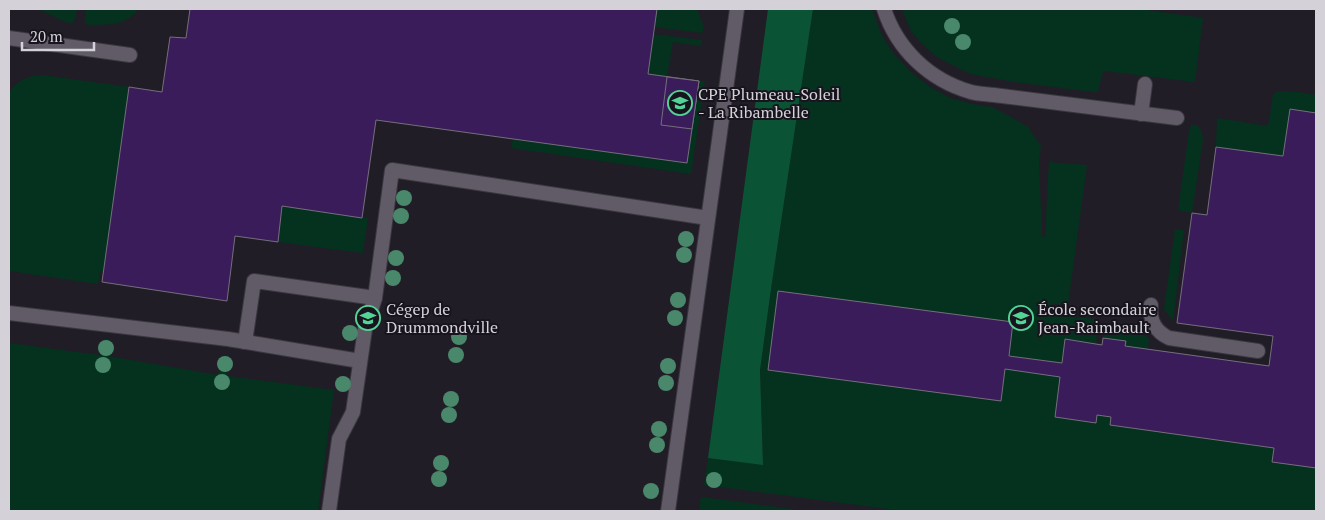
<svg xmlns="http://www.w3.org/2000/svg" width="1325" height="520" font-family="'PT Serif',serif">
<rect width="100%" height="100%" fill="#211d26"/>
<g fill="#04321e">
<polygon points="38,9 77,9 75,19 72,23 65,22"/>
<path d="M86,9H139C124,27 108,24 87,25L85,20Z"/>
<polygon points="657,9 697,9 704,27 702,33 654,27"/>
<polygon points="813,9 872,9 882,36 893,53 912,73 930,87 950,98 972,104 992,107 1009,116 1028,127 1041,146 1039,161 1042,236 1045,237 1049,162 1087,165 1068,305 1051,304 1049,313 1094,319 1098,325 1096,344 1066,340 1062,363 1009,356 1013,322 778,291 768,370 1000,401 1005,369 1060,377 1055,417 1096,423 1097,415 1111,417 1110,425 1274,448 1272,462 1316,468 1316,511 903,511 704,485 708,458 763,464 760,370 771,289"/>
<polygon points="902,9 1139,9 1203,18 1195,82 1103,71 1098,92 1093,92 1014,82 971,74 954,66 937,57 921,43 911,31"/>
<polygon points="653,34 702,40 701,46 673,42 667,77 648,74"/>
<path d="M42,75L129,87L104,272H100L98,284L9,271V148L10,138L9,137V94C15,81 28,76 42,75Z"/>
<polygon points="699,81 705,81 691,174 511,148 513,139 687,163"/>
<polygon points="1277,91 1298,92 1316,95 1316,113 1290,109 1283,156 1216,147 1217,118 1268,126 1273,95"/>
<polygon points="1191,125 1197,125 1201,130 1203,139 1192,213 1178,210 1189,131"/>
<polygon points="282,206 362,218 363,217 368,218 363,253 278,242"/>
<polygon points="1175,229 1184,230 1173,321 1164,309"/>
<polygon points="1108,323 1135,326 1149,339 1148,349 1125,346 1126,341 1103,338"/>
<polygon points="106,338 110,341 108,356 218,375 221,357 224,355 227,356 228,359 227,376 334,390 318,511 9,511 9,343 100,355 103,340"/>
<polygon points="701,497 807,511 699,511"/>
</g>
<polygon fill="#0b5335" points="768,9 813,9 771,289 760,370 763,465 708,458"/>
<g fill="#3b1c5a" stroke="#746f7b">
<polygon points="190,9 657,9 648,74 699,81 687,163 376,120 362,218 282,206 278,242 235,236 227,301 102,282 129,87 162,92 170,37 186,38"/>
<polygon points="667,77 699,81 692,129 661,125"/>
<polygon points="1290,109 1316,113 1316,468 1272,462 1274,448 1110,425 1111,417 1097,415 1096,423 1055,417 1060,377 1005,369 1001,401 768,370 778,291 1013,322 1009,356 1062,363 1065,339 1102,345 1103,338 1126,341 1125,346 1269,366 1273,336 1177,323 1192,213 1207,215 1216,147 1283,156"/>
</g>
<g fill="none" stroke-linecap="round" stroke-linejoin="round">
<defs>
<g id="lane">
<path d="M884,9C897,49 929,80 971,92C978,94 986,94 994,95L1177,118"/>
<polyline points="9,38 130,55"/>
<polyline points="1141,114 1145,84"/>
<path d="M1151,305C1149,320 1156,332 1169,338L1258,351"/>
<polyline points="9,313 228,339 360,361"/>
<polyline points="245,342 254,281 375,298"/>
<polyline points="329,511 339,439 353,412 365,329 375,298 392,170 708,218"/>
<polyline points="668,511 737,9"/>
</g>
</defs>
<use href="#lane" stroke="#3a373f" stroke-width="16"/>
<use href="#lane" stroke="#605b67" stroke-width="14"/>
</g>
<g fill="#4a886b">
<circle cx="952" cy="26" r="8"/>
<circle cx="963" cy="42" r="8"/>
<circle cx="404" cy="198" r="8"/>
<circle cx="401" cy="216" r="8"/>
<circle cx="686" cy="239" r="8"/>
<circle cx="684" cy="255" r="8"/>
<circle cx="396" cy="258" r="8"/>
<circle cx="393" cy="278" r="8"/>
<circle cx="678" cy="300" r="8"/>
<circle cx="675" cy="318" r="8"/>
<circle cx="350" cy="333" r="8"/>
<circle cx="459" cy="337" r="8"/>
<circle cx="106" cy="348" r="8"/>
<circle cx="456" cy="355" r="8"/>
<circle cx="225" cy="364" r="8"/>
<circle cx="103" cy="365" r="8"/>
<circle cx="668" cy="366" r="8"/>
<circle cx="222" cy="382" r="8"/>
<circle cx="666" cy="383" r="8"/>
<circle cx="343" cy="384" r="8"/>
<circle cx="451" cy="399" r="8"/>
<circle cx="449" cy="415" r="8"/>
<circle cx="659" cy="429" r="8"/>
<circle cx="657" cy="445" r="8"/>
<circle cx="441" cy="463" r="8"/>
<circle cx="439" cy="479" r="8"/>
<circle cx="714" cy="480" r="8"/>
<circle cx="651" cy="491" r="8"/>
</g>
<defs>
<symbol id="school-ring" viewBox="-11 -11 22 22"><circle r="9.5" fill="#17141d" stroke="#54d396" stroke-width="1.5"/><path d="M0-5L7-2L0 1L-7-2ZM-4 1L0 2.5L4 1V4Q0 6-4 4Z" fill="#54d396"/></symbol>
<symbol id="university-ring" viewBox="-11 -11 22 22"><circle r="9.5" fill="#17141d" stroke="#54d396" stroke-width="1.5"/><path d="M0-5L7-2L0 1L-7-2ZM-4 1L0 2.5L4 1V4Q0 6-4 4Z" fill="#54d396"/></symbol>
</defs>
<g fill-rule="evenodd">
<use href="#school-ring" x="666" y="89" width="28" height="28"/>
<use href="#university-ring" x="354" y="304" width="28" height="28"/>
<use href="#school-ring" x="1007" y="304" width="28" height="28"/>
</g>
<g text-anchor="middle" dominant-baseline="central" stroke-width="4" stroke-linejoin="round" paint-order="stroke">
<g font-size="16" fill="#d4d1d8" stroke="#17141d" text-anchor="start">
<text x="698" y="94">CPE Plumeau-Soleil<tspan x="698" dy="18">- La Ribambelle</tspan></text>
<text x="386" y="309">Cégep de<tspan x="386" dy="18">Drummondville</tspan></text>
<text x="1038" y="309">École secondaire<tspan x="1038" dy="18">Jean-Raimbault</tspan></text>
</g>
</g>
<rect width="1325" height="520" fill="none" stroke="#d4d1d8" stroke-width="20"/>
<path d="M22 42v8h72v-8" fill="none" stroke="#d4d1d8" stroke-width="2.5"/>
<text x="30" y="42" font-size="15" fill="#d4d1d8" stroke="#17141d" stroke-width="4" paint-order="stroke">20 m</text>
</svg>
